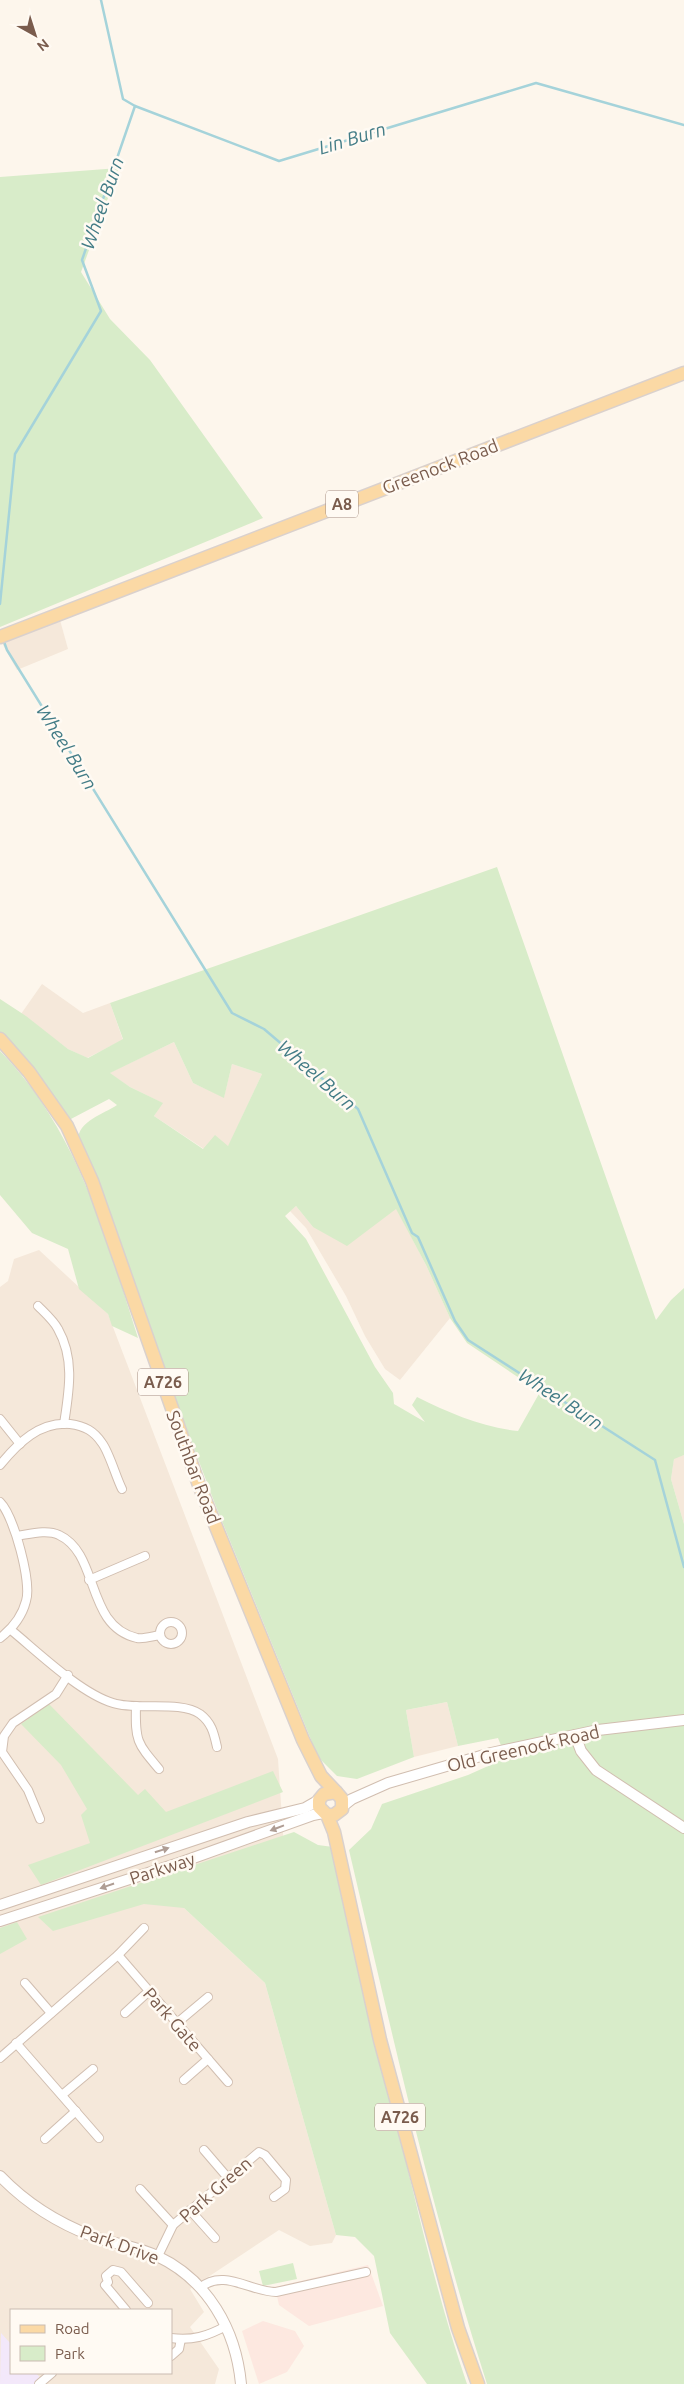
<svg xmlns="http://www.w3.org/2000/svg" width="684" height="2384" font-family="Ubuntu,sans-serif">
<rect width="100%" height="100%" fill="#fdf6ec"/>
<g fill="#f5e8da" fill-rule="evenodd">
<polygon points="60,620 68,649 17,670 2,643"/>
<polygon points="42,984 83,1013 110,1003 123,1040 87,1058 68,1049 21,1014"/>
<polygon points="174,1042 193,1083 224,1097 232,1064 262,1074 228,1147 204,1149 154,1116 162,1103 130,1087 109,1073"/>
<polygon points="296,1206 313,1227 396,1208 426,1265 450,1318 400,1380 385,1369 365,1336 346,1296 306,1228 290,1211"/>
<path d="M39,1250L108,1314L278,1759L284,1848L184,1908L265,1983L336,2235L332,2243L310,2246L279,2230L190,2289L204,2312L190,2327L219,2369L215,2384H0V1287L8,1281L14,1259ZM11,2310H171V2373H11Z"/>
<polygon points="684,1455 684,1524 671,1479 674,1458"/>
<polygon points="447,1702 458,1746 414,1757 406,1710"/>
</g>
<g fill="#fde8e0">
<polygon points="368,2265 383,2306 309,2326 279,2305 275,2287"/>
<polygon points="263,2321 295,2331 304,2346 287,2372 259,2384 242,2331"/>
</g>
<polygon fill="#f3e8fa" points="1,2333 11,2344 11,2373 36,2373 46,2384 0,2384"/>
<g fill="#d8ecc9" fill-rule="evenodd">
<polygon points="119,168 81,272 110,319 150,360 263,518 0,627 0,177"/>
<path d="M497,867L656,1320L671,1300L684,1288V1455L674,1459L671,1479L684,1524V2384H487C431,2209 391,2029 349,1850L371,1829L382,1804L468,1775L506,1758L498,1738L458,1746L447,1702L406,1710L414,1757L357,1779L337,1776L318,1757L215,1504L78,1140C78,1121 104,1114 117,1105L109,1099L69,1120L0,1035V999L26,1016L68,1049L88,1058L123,1039L110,1003ZM174,1042L193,1083L224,1098L232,1064L262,1074L228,1146L215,1135L203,1149L154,1116L163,1103L130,1087L110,1073ZM296,1206L313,1227L347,1246L396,1209L426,1265L450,1318L467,1343L540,1392L518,1431C482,1427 449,1413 417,1397L412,1405L425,1422L394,1404L393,1393L375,1367L306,1239L285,1216Z"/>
<path d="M0,1051C78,1131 105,1234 138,1338L112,1326L108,1314L79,1289L68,1249L32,1233L0,1195Z"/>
<polygon points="49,1704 138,1795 145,1789 166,1812 273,1771 283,1792 41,1885 28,1865 90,1843 81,1815 87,1809 61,1765 21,1724"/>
<path d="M294,1832L318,1845L333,1847C347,1930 369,2010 389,2091C413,2189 434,2288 467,2384H427L390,2333L374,2256L355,2237L336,2235L265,1983L184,1908L144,1904L53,1931L38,1917Z"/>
<polygon points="17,1922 27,1939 0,1954 0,1928"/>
<polygon points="293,2263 297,2279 263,2286 259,2271"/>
</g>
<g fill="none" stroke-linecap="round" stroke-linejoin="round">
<g stroke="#a5d3da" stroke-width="2.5">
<polyline points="101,0 123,99 135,106 279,161 536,83 684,125"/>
<polyline points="0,604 15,454 101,311 82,260 135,106"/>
<polyline points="3,639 7,650 232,1013 264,1029 358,1109 412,1233 418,1237 455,1321 468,1340 655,1460 684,1567"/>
</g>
<defs>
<g id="minor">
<path d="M38,1306C45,1313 54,1321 58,1329C75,1359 69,1391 64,1424"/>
<polyline points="0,1419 20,1444"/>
<path d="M0,1465C18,1443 40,1421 70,1424C85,1426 94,1431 102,1443C109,1452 116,1477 122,1489"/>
<path d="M0,1502C14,1516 32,1583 26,1601C22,1617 13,1628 0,1638"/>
<path d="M17,1536C30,1534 47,1529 59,1535C100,1554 85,1626 137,1638C144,1639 153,1636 160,1635"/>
<polyline points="89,1580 145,1556"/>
<circle cx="171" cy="1633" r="11"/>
<path d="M11,1630C38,1652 80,1693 113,1703C137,1711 180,1700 200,1714C212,1723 214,1734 217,1747"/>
<path d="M136,1706C135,1741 137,1743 159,1769"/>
<polyline points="40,1819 28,1790 2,1752 4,1736 13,1723 56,1694 68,1675"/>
<polyline points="118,1955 228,2082"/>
<polyline points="25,1983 51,2013"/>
<polyline points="125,2013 149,1991"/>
<polyline points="177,2023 208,1997"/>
<polyline points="16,2043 99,2138"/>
<polyline points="0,2058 118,1955 144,1928"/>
<polyline points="184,2080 208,2059"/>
<polyline points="62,2095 93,2069"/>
<polyline points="45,2139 76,2111"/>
<polyline points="204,2150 228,2178"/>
<polyline points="140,2189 173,2225"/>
<polyline points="190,2210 215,2238"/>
<polyline points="158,2256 173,2225 259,2152 265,2155 286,2180 285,2189 274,2197"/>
<path d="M200,2288C223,2268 251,2292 276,2292L366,2272"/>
<polyline points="126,2310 105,2285 108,2282 106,2276 113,2270 121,2272 148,2303"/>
<path d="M171,2338C192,2341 208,2336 226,2326"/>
<polyline points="171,2356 179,2349 181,2339"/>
<polyline points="39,2384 52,2373"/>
</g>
<g id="tertiary">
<polyline points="575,1735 581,1751 596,1770 684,1828"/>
<polyline points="343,1806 352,1799 388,1783 491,1753 598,1730 684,1720"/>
<polyline points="0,1905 248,1822 305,1808 319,1800"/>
<polyline points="0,1921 182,1862 313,1815 323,1813"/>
<path d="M0,2176C25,2202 58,2223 92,2236C113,2244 137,2246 157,2256C208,2280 236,2330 241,2384"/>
</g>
<g id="primary">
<polyline points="0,637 684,373"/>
<polyline points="0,1039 29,1072 67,1126 92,1181 199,1485 303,1740 321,1776 336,1792"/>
<polyline points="327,1815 334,1815 342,1809 342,1799 336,1792 324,1794 319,1800 319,1807 327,1815 334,1832 380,2040 458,2328 478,2384"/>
</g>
</defs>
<use href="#minor" stroke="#d1beb0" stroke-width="10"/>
<use href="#tertiary" stroke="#d1beb0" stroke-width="12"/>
<use href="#primary" stroke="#dad1cd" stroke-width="15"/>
<use href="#minor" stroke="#fff" stroke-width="8"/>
<use href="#tertiary" stroke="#fff" stroke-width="10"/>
<use href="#primary" stroke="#fbd9a5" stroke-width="12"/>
</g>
<defs><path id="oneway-solid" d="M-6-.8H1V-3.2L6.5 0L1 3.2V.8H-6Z" transform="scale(1.25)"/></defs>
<g fill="#af9d94">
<use href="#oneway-solid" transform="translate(277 1828) rotate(159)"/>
<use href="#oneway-solid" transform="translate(162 1850) rotate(-18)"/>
<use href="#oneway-solid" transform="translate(107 1886) rotate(161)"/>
</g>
<g text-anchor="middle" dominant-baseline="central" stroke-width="5" stroke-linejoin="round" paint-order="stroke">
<g fill="#fffaf3" stroke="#a28b7f" stroke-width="1">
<rect x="326" y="490.5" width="32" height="27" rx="4"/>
<rect x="138" y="1368.5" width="50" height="27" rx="4"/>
<rect x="375" y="2103.5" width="50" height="27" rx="4"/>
</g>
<g font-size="16" font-weight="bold" fill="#7a5c4d">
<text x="342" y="504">A8</text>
<text x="163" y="1382">A726</text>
<text x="400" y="2117">A726</text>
</g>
<g font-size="18" fill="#7a5c4d" stroke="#fffaf3">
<text transform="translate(440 466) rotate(-21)">Greenock Road</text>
<text transform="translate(194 1467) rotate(69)">Southbar Road</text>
<text transform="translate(523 1748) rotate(-13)">Old Greenock Road</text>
<text transform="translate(162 1868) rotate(-18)">Parkway</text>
<text transform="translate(173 2019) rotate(49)">Park Gate</text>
<text transform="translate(215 2189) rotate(-41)">Park Green</text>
<text transform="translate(120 2244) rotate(20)">Park Drive</text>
</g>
<g font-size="19" font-style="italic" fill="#437c86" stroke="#fffaf3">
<text transform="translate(352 138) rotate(-17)">Lin Burn</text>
<text transform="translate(102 203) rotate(-71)">Wheel Burn</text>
<text transform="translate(67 747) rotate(58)">Wheel Burn</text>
<text transform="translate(317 1075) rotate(41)">Wheel Burn</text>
<text transform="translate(561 1399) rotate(33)">Wheel Burn</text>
</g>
</g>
<rect x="10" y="2309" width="162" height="65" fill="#fffaf3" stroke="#cabbb1"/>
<rect x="20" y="2325" width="25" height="8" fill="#fbd9a5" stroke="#cabbb1"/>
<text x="55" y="2334" font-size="15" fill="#7a5c4d">Road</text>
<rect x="20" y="2346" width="25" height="15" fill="#d8ecc9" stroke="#cabbb1"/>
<text x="55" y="2359" font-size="15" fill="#7a5c4d">Park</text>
<g transform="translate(35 35) rotate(141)" stroke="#fffaf3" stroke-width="4" paint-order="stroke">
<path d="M0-4L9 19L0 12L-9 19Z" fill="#7a5c4d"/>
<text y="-8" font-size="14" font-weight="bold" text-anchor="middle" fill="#7a5c4d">N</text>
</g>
</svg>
